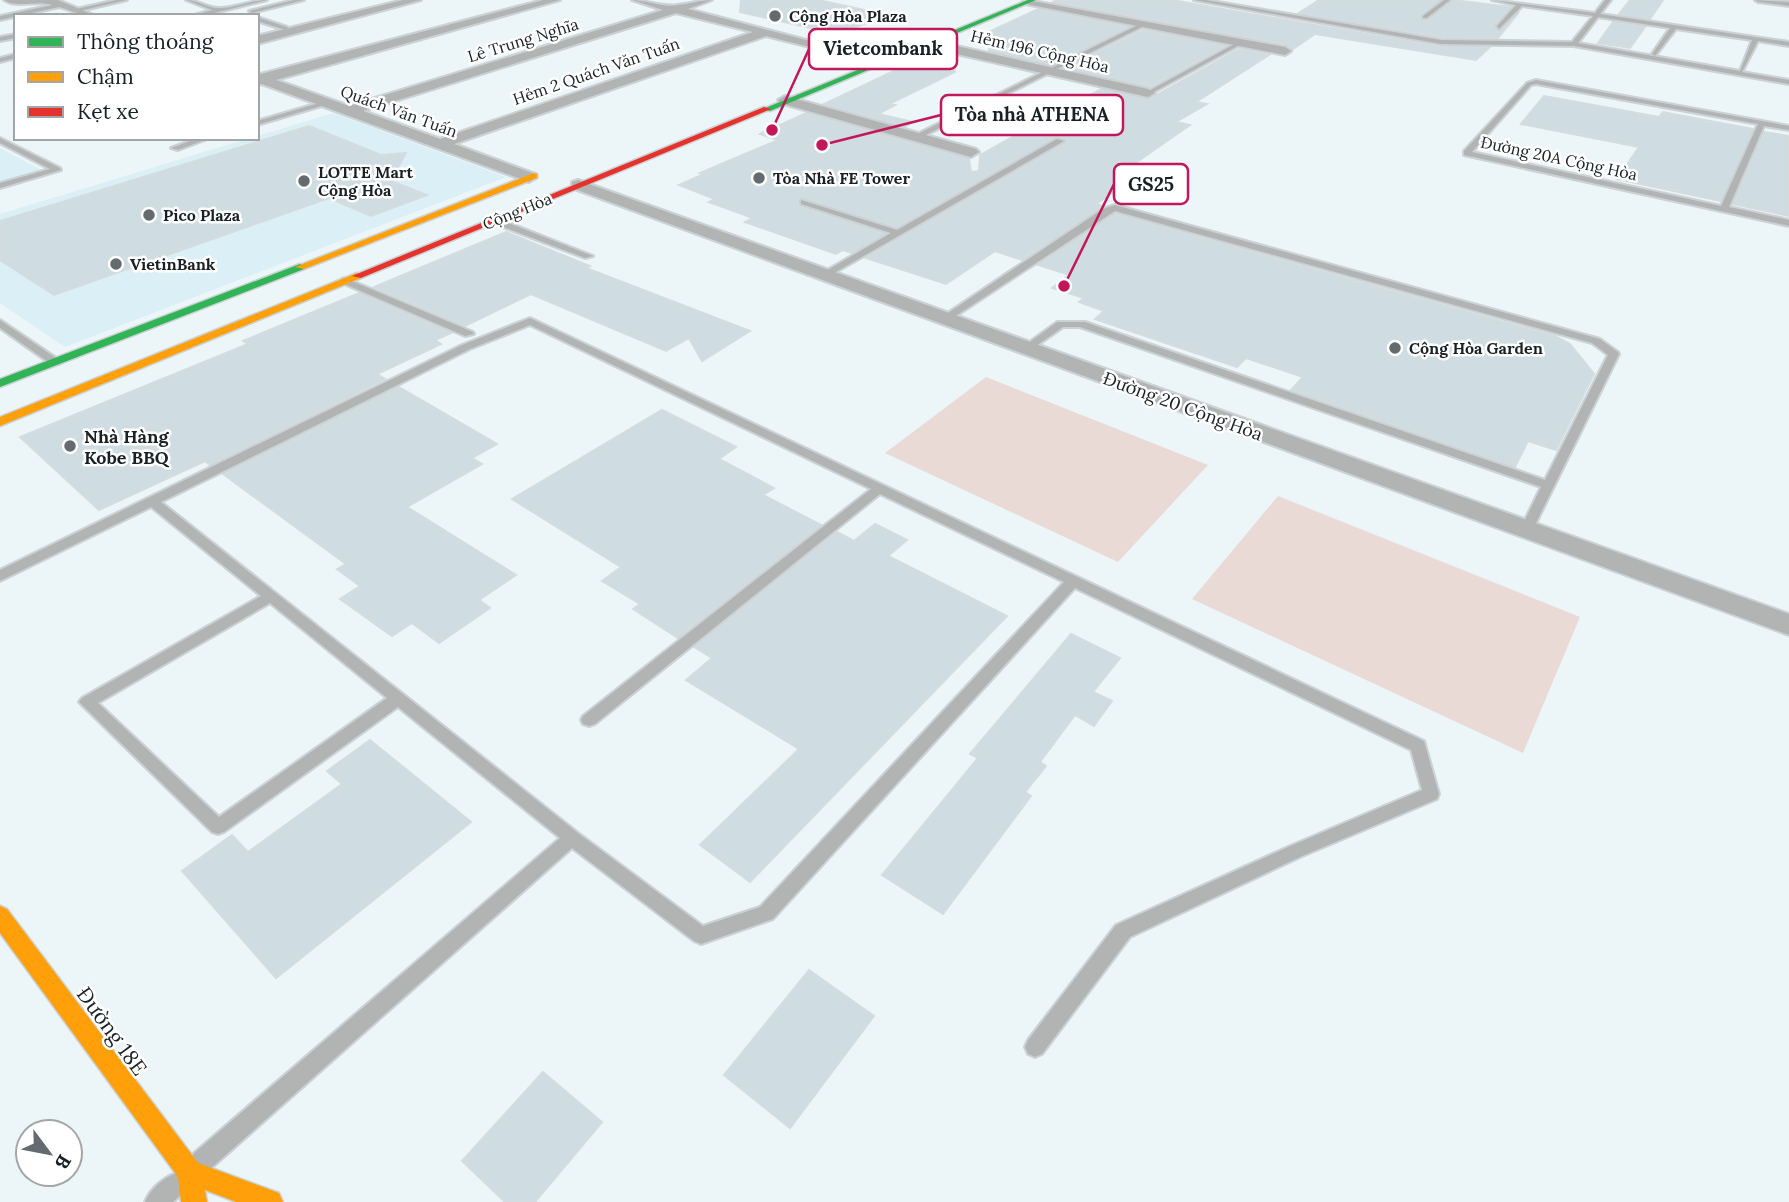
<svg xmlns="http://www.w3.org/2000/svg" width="1789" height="1202" font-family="Lora,serif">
<rect width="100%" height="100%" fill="#ecf5f8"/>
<g fill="#dbeff6">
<polygon points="333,113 506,177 65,347 0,303 0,214"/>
<polygon points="0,148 41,170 0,182"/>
</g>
<g fill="#eadad6">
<polygon points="986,377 1208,465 1118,562 885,453"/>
<polygon points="1278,496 1580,617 1523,753 1192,599"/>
</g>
<g fill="#cfdce1" stroke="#d4dcdf" stroke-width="2">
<polygon points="741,0 818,0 888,15 837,34 740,12"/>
<polygon points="1057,0 1172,0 1441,47 1490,47 1476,60 1315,34 1293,49 1285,44 1053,2"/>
<polygon points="1319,0 1440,0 1421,14 1423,21 1429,20 1453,0 1511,7 1495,24 1499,32 1519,12 1498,38 1441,37 1299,13"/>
<polygon points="1630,0 1663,0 1650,19 1619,14"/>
<polygon points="1038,9 1128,27 1052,65 989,51 991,31"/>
<polygon points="1613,22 1645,27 1630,48 1598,43"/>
<polygon points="1143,30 1225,46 1150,87 1066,68"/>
<polygon points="1239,49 1269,55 1196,102 1207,104 1176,122 1190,125 1111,180 1126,184 1096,204 1103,206 1022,260 995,251 946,284 866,258 1065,143 1066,140 1056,137 897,227 799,198 800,206 885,234 852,253 843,250 836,254 745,222 753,218 709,202 715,199 679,185 704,174 700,173 778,140 760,134 806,113 969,159 971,172 979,171 980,155 1045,119 1085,127 1084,118 1058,113 1101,89 1149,99"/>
<polygon points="934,52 953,56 955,72 889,104 895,105 878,114 913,122 905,127 824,104"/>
<polygon points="1544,96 1659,117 1663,112 1753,129 1721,201 1617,179 1639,147 1521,124"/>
<polygon points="309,126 381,155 406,153 391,181 427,195 371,216 329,198 54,295 0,260 0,221"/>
<polygon points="1764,132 1789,136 1789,216 1733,204"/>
<polygon points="1115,214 1555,336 1570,344 1594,374 1556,450 1528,441 1515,467 1291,390 1303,377 1246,358 1237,367 1095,319 1104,311 1079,302 1084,298 1052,288 1070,275 1038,265"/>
<polygon points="506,232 590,266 586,268 750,331 702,361 689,338 666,351 531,294 465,326 374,287"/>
<polygon points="359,293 451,333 435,340 441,344 377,374 385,379 210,465 205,461 99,510 20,437 248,344 243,341"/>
<polygon points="399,387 497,444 472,458 482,464 407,507 516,575 479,600 490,608 439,643 412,623 392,636 340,599 360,586 337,569 346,564 223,474"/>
<polygon points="662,410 736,447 719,459 774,488 763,495 821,525 678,638 633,609 640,604 602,581 621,567 512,499"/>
<polygon points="875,524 907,540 888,556 1007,616 750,882 700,845 799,749 686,680 712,658 694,647 837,532 854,541"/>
<polygon points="1071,634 1120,658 1093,692 1112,701 1094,726 1075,715 1040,762 1046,766 1025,792 1031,796 943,914 882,875 978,758 970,754"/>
<polygon points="370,740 471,822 276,978 182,871 232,835 248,852 342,784 327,771"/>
<polygon points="809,970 874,1016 790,1128 724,1075"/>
<polygon points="543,1072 602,1122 535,1202 505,1202 462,1161"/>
</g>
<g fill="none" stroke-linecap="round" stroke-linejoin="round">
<defs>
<g id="lane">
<polygon points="116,0 127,0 75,12 72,10"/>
<path d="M186,0C198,0 209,9 220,8C236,8 251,0 267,0L202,16H191L212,10Z"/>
<polygon points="294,0 304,0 252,13 249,11"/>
<path d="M1194,0H1206L1441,40L1572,42L1593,16L1522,6L1499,29L1497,26L1516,5L1492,0L1595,13L1605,0H1611L1600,14L1789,42V46L1758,41L1742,72L1789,80V84L1574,46L1441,44ZM1598,17L1670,28L1652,54L1655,56L1676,29L1752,40L1740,71L1578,43Z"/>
<polygon points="1444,0 1450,0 1427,18 1423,18 1423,16"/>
<polygon points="1755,0 1789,2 1789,6 1758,2"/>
<polygon points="62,3 64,6 0,20 0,16"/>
<polygon points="257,17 287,27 288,28 285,30 257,21"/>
<polygon points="1144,22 1146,25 993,101 1083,121 1083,125 987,104 918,139 911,137"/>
<polygon points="16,34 16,38 0,41 0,37"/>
<polygon points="1240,41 1245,42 1150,94 1145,93"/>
<polygon points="16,54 16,58 0,62 0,58"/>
<path d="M1536,80L1789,126V130L1764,126L1729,207L1789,220V226L1464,155V151L1527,83ZM1536,84L1758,124L1721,206L1472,152L1531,85Z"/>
<polygon points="326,101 328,104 257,125 257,121"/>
<polygon points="0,138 60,168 61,170 0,188 0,183 50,169 0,143"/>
<polygon points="198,138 210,138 178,150 171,148"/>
<polygon points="1057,139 1064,141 827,277 819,275 891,233 801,204 801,200 897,230"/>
<polygon points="1115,205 1600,339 1618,352 1619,354 1531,533 1521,533 1520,530 1541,487 1080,327 1063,327 1029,351 1025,352 1020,349 1057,322 1085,322 1545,480 1608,355 1592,343 1115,211 948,321 939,319 1103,209"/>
<polygon points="490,218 496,218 593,256 585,258 490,222"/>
<polygon points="345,278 473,332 474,334 465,336 342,283 342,279"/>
<path d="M530,318L1424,741L1439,794L1437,799L1300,857L1130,937L1042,1054L1035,1057L1028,1054L1025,1047L1028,1040L1116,925L1288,847L1422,790L1411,750L1075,588L773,919L701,944L694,941L572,848L209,1170L201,1173L193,1170L190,1162L193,1154L560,838L398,707L224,832L218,834L212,832L79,702L82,698L261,596L151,507L0,581V570L462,345ZM530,325L871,489L583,716L581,720L583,724L589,726L595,724L880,494L1064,582L760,907L703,926L578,833L161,502L470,349ZM270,603L387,698L219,817L98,703Z"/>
<polygon points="0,320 59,360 59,364 51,364 0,328"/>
<path d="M176,1173L184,1176L187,1184L184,1192L173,1202H145C150,1189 163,1178 176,1173Z"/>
</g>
<g id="street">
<path d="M4,0H58L96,16C78,16 65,7 48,4C34,1 15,8 4,0Z"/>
<polygon points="403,0 421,0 257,44 257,36"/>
<path d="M543,0H560L276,80L349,106L663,10L632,0C646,0 664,8 678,5C690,4 700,0 712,0L688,9L856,53L850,57L766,36L454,144L535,174L537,177L529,182L262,84L257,85V75ZM676,13L753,32L440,139L363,111Z"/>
<polygon points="1027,0 1285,47 1291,51 1285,55 1021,3"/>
<polygon points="925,39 1148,89 1155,93 1148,97 921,46 919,43"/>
<polygon points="785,96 976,149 979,152 971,157 780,103 778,100"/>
<polygon points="578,180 1789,614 1789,635 572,188 572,182"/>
</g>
<g id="fast">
<polygon points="1028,0 1036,0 770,111 763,109"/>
<polygon points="300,264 305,267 304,269 0,387 0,379"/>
</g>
<g id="slow">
<polygon points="534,173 537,174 537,178 304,269 295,267"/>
<polygon points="357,273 362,276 361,278 0,426 0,417"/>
<polygon points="0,906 7,909 198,1163 279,1193 283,1202 236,1202 205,1190 207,1202 181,1202 178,1177 0,933"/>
</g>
<polygon id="jam" points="764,107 771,109 361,278 352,276"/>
</defs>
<use href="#lane" stroke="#cbd2d5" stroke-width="4"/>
<use href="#street" stroke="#cbd2d5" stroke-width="4"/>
<use href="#fast" stroke="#cbd2d5" stroke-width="3"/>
<use href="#slow" stroke="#cbd2d5" stroke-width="3"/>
<use href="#jam" stroke="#cbd2d5" stroke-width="3"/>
<use href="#lane" fill="#b2b3b3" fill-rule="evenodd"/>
<use href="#street" fill="#b2b3b3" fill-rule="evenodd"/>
<use href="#fast" fill="#30b455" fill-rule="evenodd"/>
<use href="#slow" fill="#ff9f0a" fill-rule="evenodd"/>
<use href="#jam" fill="#e5322d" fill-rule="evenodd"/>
</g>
<g fill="#646b6e" stroke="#fff" stroke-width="2.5">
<circle cx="775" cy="16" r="7"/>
<circle cx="759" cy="178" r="7"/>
<circle cx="304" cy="181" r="7"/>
<circle cx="149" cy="215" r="7"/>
<circle cx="116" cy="264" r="7"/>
<circle cx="1395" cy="348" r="7"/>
<circle cx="70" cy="446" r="7"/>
</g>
<g text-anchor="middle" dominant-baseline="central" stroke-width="5" stroke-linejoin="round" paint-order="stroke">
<g font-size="16" font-weight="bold" fill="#1a2124" stroke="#fff" text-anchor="start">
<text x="789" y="16">Cộng Hòa Plaza</text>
<text x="318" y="172">LOTTE Mart<tspan x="318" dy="18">Cộng Hòa</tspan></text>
<text x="773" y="178">Tòa Nhà FE Tower</text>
<text x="163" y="215">Pico Plaza</text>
<text x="130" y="264">VietinBank</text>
<text x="1409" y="348">Cộng Hòa Garden</text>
</g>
<g font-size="16" fill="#1a2124" stroke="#fff">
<text transform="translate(523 40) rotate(-17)">Lê Trung Nghĩa</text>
<text transform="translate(1040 51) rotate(13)">Hẻm 196 Cộng Hòa</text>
<text transform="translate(596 71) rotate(-19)">Hẻm 2 Quách Văn Tuấn</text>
<text transform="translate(399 111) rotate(20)">Quách Văn Tuấn</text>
<text transform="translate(1559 158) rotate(12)">Đường 20A Cộng Hòa</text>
<text transform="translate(517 211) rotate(-22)">Cộng Hòa</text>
</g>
<g font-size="18" fill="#1a2124" stroke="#fff">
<text transform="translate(1183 406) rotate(20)">Đường 20 Cộng Hòa</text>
</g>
<g font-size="18" font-weight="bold" fill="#1a2124" stroke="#fff" text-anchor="start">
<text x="84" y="436">Nhà Hàng<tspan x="84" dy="21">Kobe BBQ</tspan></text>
</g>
<g font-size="21" fill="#1a2124" stroke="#fff">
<text transform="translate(112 1031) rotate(54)">Đường 18E</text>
</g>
</g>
<path fill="none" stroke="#c2185b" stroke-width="2.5" d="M772 130L809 49M822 145L941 115M1064 286L1114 184"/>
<g fill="#c2185b" stroke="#fff" stroke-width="2.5">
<circle cx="772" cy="130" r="7"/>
<circle cx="822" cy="145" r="7"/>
<circle cx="1064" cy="286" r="7"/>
</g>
<g fill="#fff" stroke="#c2185b" stroke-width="2.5">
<rect x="809" y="29" width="148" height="40" rx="7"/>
<rect x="941" y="95" width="182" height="40" rx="7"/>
<rect x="1114" y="164" width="74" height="40" rx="7"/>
</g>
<g font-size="19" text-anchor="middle" font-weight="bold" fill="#1a2124">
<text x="883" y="55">Vietcombank</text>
<text x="1032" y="121">Tòa nhà ATHENA</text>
<text x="1151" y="191">GS25</text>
</g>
<rect x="14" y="14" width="245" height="126" fill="#ffffff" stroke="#a3a6a7" stroke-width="2"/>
<rect x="28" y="37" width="35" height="10" fill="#30b455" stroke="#a3a6a7" stroke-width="2"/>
<text x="77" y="49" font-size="21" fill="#1a2124">Thông thoáng</text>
<rect x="28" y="72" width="35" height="10" fill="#ff9f0a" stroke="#a3a6a7" stroke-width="2"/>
<text x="77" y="84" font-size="21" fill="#1a2124">Chậm</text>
<rect x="28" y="107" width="35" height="10" fill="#e5322d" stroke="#a3a6a7" stroke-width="2"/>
<text x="77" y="119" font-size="21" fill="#1a2124">Kẹt xe</text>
<g transform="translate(49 1153) rotate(122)"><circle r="33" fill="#ffffff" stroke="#a3a6a7" stroke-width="2"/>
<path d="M0-5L12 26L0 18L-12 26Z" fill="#646b6e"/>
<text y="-10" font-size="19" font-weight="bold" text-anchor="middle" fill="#1a2124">B</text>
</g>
</svg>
